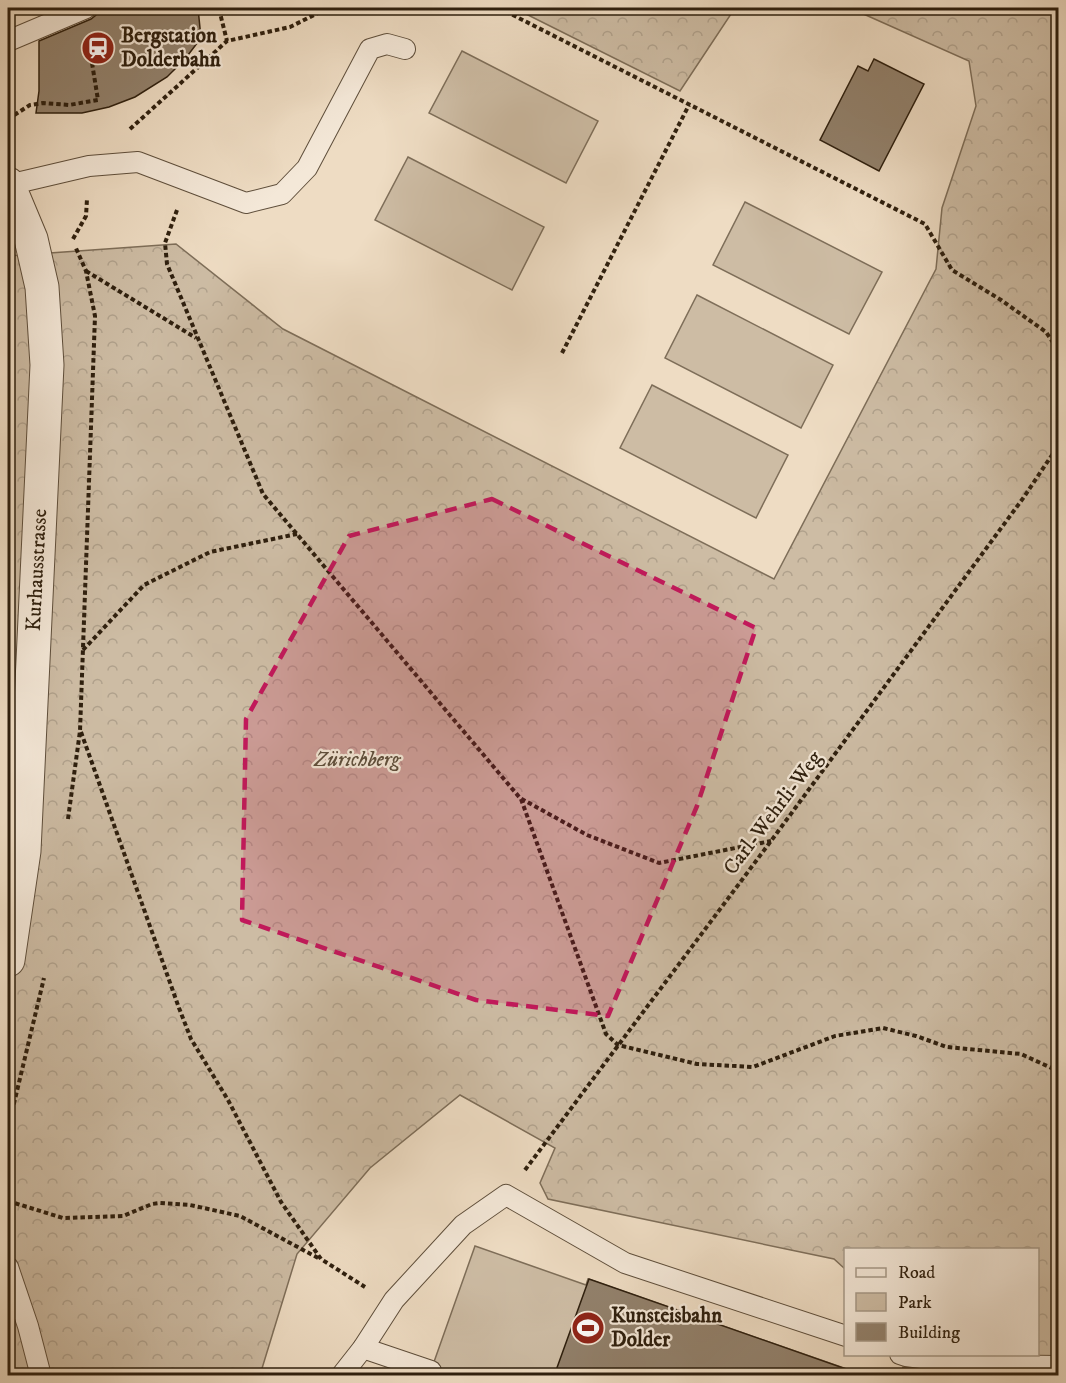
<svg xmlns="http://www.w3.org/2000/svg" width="1066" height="1383" font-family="'IM FELL DW Pica',serif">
<defs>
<pattern id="forest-crowns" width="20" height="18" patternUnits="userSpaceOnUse" patternTransform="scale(1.5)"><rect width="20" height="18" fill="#cdbca4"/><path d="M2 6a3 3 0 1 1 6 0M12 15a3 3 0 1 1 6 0" fill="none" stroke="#b0a18c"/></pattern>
</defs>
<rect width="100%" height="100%" fill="#eedcc3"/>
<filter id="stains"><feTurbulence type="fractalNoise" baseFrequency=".00333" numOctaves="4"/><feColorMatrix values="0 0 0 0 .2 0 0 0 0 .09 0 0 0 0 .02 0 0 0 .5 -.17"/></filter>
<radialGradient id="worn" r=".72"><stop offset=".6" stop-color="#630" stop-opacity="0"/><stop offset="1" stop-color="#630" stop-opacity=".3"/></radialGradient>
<g fill="url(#forest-crowns)" stroke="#7e6e59" stroke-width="1.5">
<polygon points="514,8 735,8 680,91"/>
<polygon points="850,8 1058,8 1058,1356 1000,1355 1038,1354 1038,1250 846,1250 845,1269 834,1259 548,1199 540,1183 555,1148 460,1095 370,1168 297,1254 260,1375 8,1376 8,256 176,244 283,329 774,579 936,269 942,208 976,106 969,61"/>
</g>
<g fill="#cdbca4" stroke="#7e6e59" stroke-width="1.5">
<polygon points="462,51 598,121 566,183 429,113"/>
<polygon points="408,157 544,227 512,290 375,220"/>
<polygon points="745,202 882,272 849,334 713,265"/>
<polygon points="697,295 833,365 801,428 665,358"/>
<polygon points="652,385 788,455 756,518 620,448"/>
<polygon points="475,1246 586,1285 588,1279 864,1375 429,1376"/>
<polygon points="903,1367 943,1372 1053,1375 900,1376"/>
</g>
<g fill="#92816c" stroke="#2e1f0e" stroke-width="1.5">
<polygon points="98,8 198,8 201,38 185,59 167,77 135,97 109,107 82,113 36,113 39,91 39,41 91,19 96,15"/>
<polygon points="874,59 924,84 879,171 820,140 858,66 868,71"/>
<polygon points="589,1279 849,1370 849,1376 554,1376"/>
</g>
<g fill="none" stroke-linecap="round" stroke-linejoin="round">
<defs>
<g id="service">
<polyline points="8,41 86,8"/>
<polyline points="8,185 89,166 138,162 246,203 282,194 307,168 370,49 387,44 405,49"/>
<polyline points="8,1267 28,1326 41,1376"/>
<polyline points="363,1348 431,1371"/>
<polyline points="900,1354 906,1356 976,1365 1058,1366"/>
<polyline points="341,1376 363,1348 394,1300 463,1225 506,1195 625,1263 846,1336"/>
</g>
<polyline id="minor" points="8,184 31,239 42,287 47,365 24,851 8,960"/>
</defs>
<use href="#service" stroke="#5e4e3b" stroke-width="22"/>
<use href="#minor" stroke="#5e4e3b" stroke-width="35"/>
<g stroke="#2e1f0e" stroke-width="4" stroke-dasharray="4.5 3" stroke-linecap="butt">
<polyline points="499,8 925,224 952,270 1001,300 1046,332 1058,350"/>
<polyline points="219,9 227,41"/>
<polyline points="8,119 30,105 43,103 69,105 98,100 92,63"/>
<polyline points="130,129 227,41 290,27 328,8"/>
<polyline points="177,210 165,243 167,264 263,494 520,798 587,835 659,863 771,841"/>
<polyline points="73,239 86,216 87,199"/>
<polyline points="86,271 196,338"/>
<polyline points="562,353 689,105"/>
<polyline points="83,650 144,585 210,552 297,534"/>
<polyline points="81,732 179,1008 191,1039 228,1100 281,1202 321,1259 365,1287"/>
<polyline points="521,799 606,1034 618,1045 697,1064 753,1067 835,1036 883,1028 916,1036 947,1047 1021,1054 1058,1071"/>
<polyline points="68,819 80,731 95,316 86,271 75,246"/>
<polyline points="8,1126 11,1116 44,978"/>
<polyline points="525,1170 771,841 1024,497 1058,446"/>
<polyline points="8,1201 63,1218 123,1216 152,1204 160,1203 190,1205 240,1216 320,1259"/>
</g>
<use href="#service" stroke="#f4e8d8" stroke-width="20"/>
<use href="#minor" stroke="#f4e8d8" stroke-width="33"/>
</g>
<path fill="#c2185b" fill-opacity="0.2" stroke="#c2185b" stroke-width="4.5" stroke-dasharray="12 8" stroke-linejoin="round" d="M492,499L756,628L697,806L608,1016L476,1000L242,920L246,719L349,536Z"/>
<defs>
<symbol id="station-disc" viewBox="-11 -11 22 22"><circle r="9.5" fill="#8f2418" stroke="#f4e8d8"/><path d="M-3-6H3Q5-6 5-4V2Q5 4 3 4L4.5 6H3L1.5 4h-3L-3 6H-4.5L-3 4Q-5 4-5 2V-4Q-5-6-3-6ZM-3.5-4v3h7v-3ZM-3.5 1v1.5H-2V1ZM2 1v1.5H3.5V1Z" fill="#fff"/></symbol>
<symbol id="stadium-disc" viewBox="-11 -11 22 22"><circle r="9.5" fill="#8f2418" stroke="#f4e8d8"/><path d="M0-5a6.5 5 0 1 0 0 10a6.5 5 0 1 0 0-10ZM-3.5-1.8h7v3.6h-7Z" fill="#fff"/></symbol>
</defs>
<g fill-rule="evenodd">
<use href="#station-disc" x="79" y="29" width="38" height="38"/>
<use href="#stadium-disc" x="569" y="1309" width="38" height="38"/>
</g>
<g text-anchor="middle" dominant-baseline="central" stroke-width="4.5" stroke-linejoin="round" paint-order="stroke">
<g font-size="21" font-weight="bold" fill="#2e1f0e" stroke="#f4e8d8" text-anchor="start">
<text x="121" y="36">Bergstation<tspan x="121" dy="24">Dolderbahn</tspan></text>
<text x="611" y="1316">Kunsteisbahn<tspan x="611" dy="24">Dolder</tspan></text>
</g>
<g font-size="21" fill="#2e1f0e" stroke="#f4e8d8">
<text transform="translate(37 570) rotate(-87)">Kurhausstrasse</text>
<text transform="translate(773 813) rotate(-53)">Carl-Wehrli-Weg</text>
</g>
<g font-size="21" font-style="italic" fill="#5e4e3b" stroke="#f4e8d8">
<text x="357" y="760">Zürichberg</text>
</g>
</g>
<rect width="1066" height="1383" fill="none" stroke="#eedcc3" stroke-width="30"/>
<rect x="9" y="9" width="1048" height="1365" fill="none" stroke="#2e1f0e" stroke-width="3"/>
<rect x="15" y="15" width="1036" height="1353" fill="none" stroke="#2e1f0e" stroke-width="1.5"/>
<rect x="844" y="1248" width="195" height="108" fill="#f4e8d8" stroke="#a59887" stroke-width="1.5"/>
<rect x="856" y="1268" width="30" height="9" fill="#f4e8d8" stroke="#a59887" stroke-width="1.5"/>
<text x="898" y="1278" font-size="18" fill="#2e1f0e">Road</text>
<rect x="856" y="1293" width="30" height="18" fill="#cdbca4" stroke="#a59887" stroke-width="1.5"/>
<text x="898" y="1308" font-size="18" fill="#2e1f0e">Park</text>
<rect x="856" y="1323" width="30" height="18" fill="#92816c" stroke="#a59887" stroke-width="1.5"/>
<text x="898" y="1338" font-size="18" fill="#2e1f0e">Building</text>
<rect width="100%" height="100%" filter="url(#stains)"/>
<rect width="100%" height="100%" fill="url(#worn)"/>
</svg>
